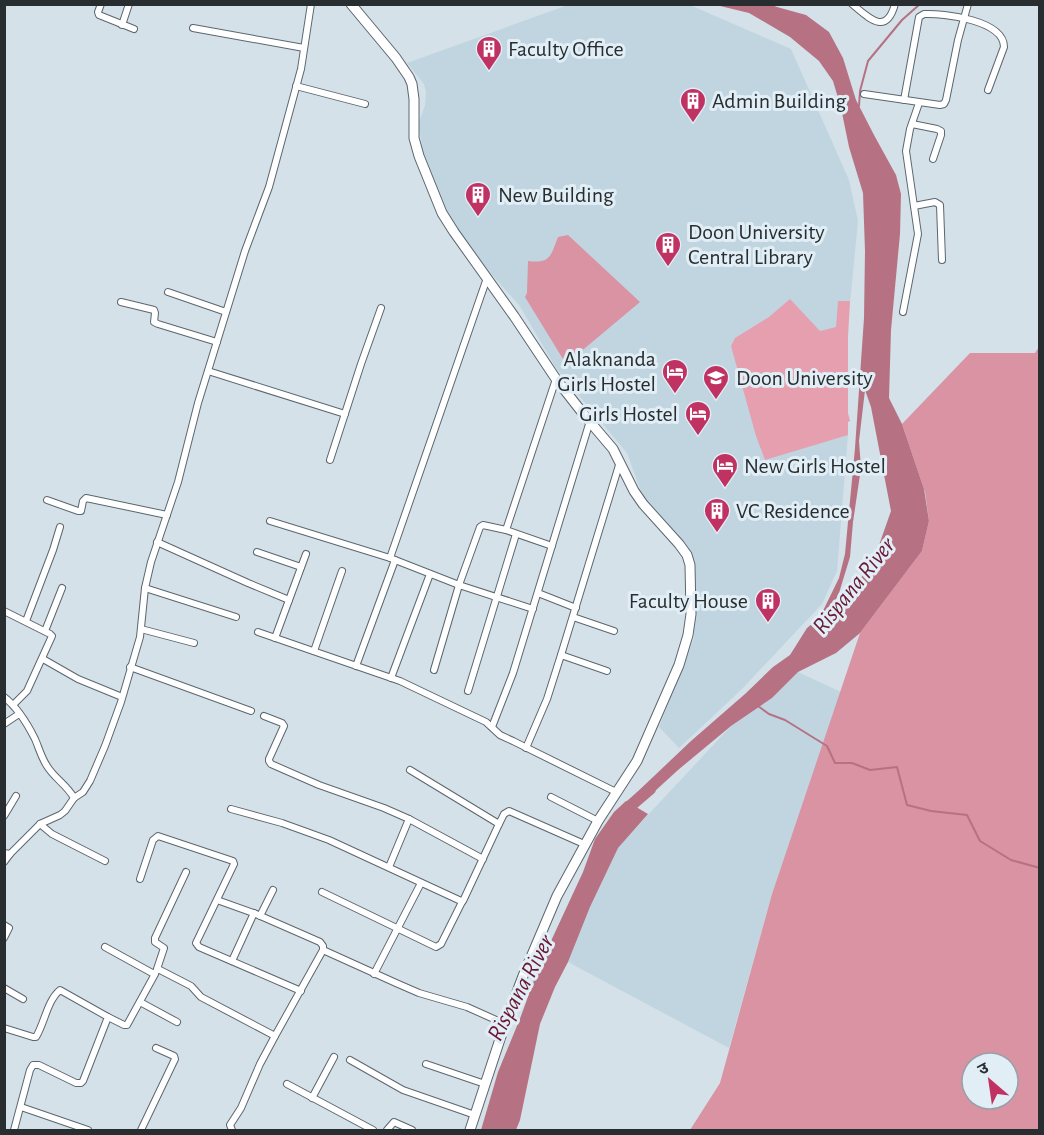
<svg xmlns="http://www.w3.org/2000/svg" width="1044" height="1135" font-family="'Alegreya Sans','Noto Sans Devanagari',sans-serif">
<rect width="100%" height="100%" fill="#d4e1e9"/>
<g fill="#c1d5e1">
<polygon points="568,5 690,5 791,49 849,180 858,221 848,324 848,435 837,571 822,604 741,690 679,748 659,727 694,638 694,561 684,544 643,497 627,453 556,368 519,305 479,260 448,215 422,155 422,144 418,125 425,105 426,92 424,84 407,63"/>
<polygon points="798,672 841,692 772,894 729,1048 568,962 590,907 618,847 731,726 772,698"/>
</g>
<polygon fill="#e69faf" points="790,299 820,331 836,327 838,301 850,301 848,337 848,413 850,421 848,422 848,435 765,460 756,436 731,346 735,338 769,317"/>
<g fill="#d993a3" fill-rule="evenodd">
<path d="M568,235L640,302L566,364L525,297L527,293L528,261C551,264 551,255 558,237Z"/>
<path d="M1039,347V1130H690L720,1083L772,894L860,633L922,551L929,521L925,492L902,424L970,353H1035ZM972,1063H1008V1099H972Z"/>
</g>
<g fill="#b67282" fill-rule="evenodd">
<path d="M716,5H772L777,7L806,15L829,32L843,58L856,100L874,135L896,175L901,194L900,234L891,330L889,398L902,424L924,489L929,521L922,551L860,633L836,653L798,672L772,698L731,726L678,770L643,802L633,796L691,741L745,694L773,667L790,655L807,628L820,617L839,578L845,554L855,448L864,318L865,251L863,193L849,147L841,108L833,81L819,61L790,37L749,13ZM865,390L871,407L891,511L878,548L867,567L849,600L827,623L825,621L839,593L850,557L853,522L861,468L859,441Z"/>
<polygon points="626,801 648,814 618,848 590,907 568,962 555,987 540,1024 520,1120 516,1130 481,1130 498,1072 521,1016 538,969 583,872 595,839 614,812"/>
</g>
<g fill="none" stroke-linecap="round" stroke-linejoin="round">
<g stroke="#b67282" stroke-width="2">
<polyline points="859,106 860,91 868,61 902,20 920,4"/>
<polyline points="758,706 769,714 785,720 827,746 835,763 852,763 870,770 897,767 907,805 931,811 967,815 980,841 1011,860 1040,868"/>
</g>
<polyline stroke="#b67282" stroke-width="12" points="622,817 629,807 650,789"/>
<defs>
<g id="street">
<polyline points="101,4 98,12 99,15 134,29"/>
<path d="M852,4C868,17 886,37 895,4"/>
<polyline points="122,25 129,4"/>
<polyline points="193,28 304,48"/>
<polyline points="296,86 365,104"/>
<polyline points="864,94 940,105 944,104 946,100 958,40 968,4"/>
<path d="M904,100L919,17L924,14C943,13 1004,20 1004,47L988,90"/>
<polyline points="912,124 937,129 941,131 941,135 933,159"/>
<polyline points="914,206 935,202 940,205 942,260"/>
<polyline points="168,292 226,312"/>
<polyline points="121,302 154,310 155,313 154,322 158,324 217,342"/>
<polyline points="903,312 918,234 906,151 910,129 919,103"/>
<polyline points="208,371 345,414"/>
<polyline points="330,460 361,364 381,308"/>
<polyline points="47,500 78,511 81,511 83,501 86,498 167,515"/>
<polyline points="270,521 390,558 459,585 533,609"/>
<polyline points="506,530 552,546"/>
<polyline points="157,542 248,583 289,600"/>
<polyline points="257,552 301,567"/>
<polyline points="390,558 487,278"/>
<polyline points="145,588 236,617"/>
<polyline points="538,593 576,608"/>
<polyline points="4,611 50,634 52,636 27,691 13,705"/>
<polyline points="573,617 614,631"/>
<polyline points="26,621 53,550 60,527"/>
<polyline points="141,629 194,643"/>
<polyline points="45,631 62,588"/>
<polyline points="258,632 400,681 486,722 500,735 513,741 616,792"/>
<polyline points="275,638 306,554"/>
<polyline points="314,651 342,571"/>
<polyline points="561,655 620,462"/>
<polyline points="43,659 78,679 122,697"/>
<polyline points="356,666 395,560"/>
<polyline points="130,667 251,711"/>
<polyline points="434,670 459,585 480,527 483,525 506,530 556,379"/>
<polyline points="391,678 430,574"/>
<polyline points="468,691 516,534"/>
<path d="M4,697C17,707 28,725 35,739C39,748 41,757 47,766C54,778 67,785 74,798L65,811L60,815L40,824L10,854L4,853"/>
<polyline points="264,716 282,723 284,726 269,759 269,761 271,764 319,785 384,808 409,819 483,859"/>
<polyline points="4,724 19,714"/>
<polyline points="492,727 513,673 590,421"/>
<polyline points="526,748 547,699 561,655 607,671"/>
<polyline points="410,770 499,824"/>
<polyline points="551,797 598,821"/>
<polyline points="74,798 83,792 90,781 105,746 121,702 140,637 145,588 151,562 178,482 198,403 245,251 269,187 301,69 311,4"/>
<polyline points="231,809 282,823 329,840 461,901 463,901 499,824 504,814 509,811 584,844"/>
<polyline points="4,816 16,796"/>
<polyline points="40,824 52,834 105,861"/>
<polyline points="4,862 10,854"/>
<polyline points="389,867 409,819"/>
<polyline points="140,879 153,840 158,836 233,861 234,864 196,943 199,947 301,991"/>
<polyline points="322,892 436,947 441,944 462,902"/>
<polyline points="217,900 256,914 320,942 323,946 323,950"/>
<polyline points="260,916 273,890"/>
<polyline points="4,925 9,928 4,938"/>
<polyline points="105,947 154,974 158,969 191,986 201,997 275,1036"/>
<polyline points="232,961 254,913"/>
<polyline points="157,969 164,948 155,942 155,938 186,872"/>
<polyline points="374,974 421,883"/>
<polyline points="4,988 23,999"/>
<polyline points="140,1002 177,1022"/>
<polyline points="108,1017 124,1025 127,1025 155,974"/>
<path d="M4,1028L33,1037H36C45,1022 47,1001 60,990L108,1017L83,1081L81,1083H76L39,1065H33L30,1070L14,1130"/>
<polyline points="350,1060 403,1090 475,1115"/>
<polyline points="426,1064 485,1084"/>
<polyline points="287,1084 373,1130"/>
<polyline points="312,1098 334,1057"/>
<polyline points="21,1107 88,1130"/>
<polyline points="141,1130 175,1059 174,1056 156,1048"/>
<polyline points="232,1130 230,1125 241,1108 260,1064 275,1036 323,950 396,983 419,993 467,1007 505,1024"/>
<polyline points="387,1130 394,1122 412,1130"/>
</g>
<polyline id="secondary" points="351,4 396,58 409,77 412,84 414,99 414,138 419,156 442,213 454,232 514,316 556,379 585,416 613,449 634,491 643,504 679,544 687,555 690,565 691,614 688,635 679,665 637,761 598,821 557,896 523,976 505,1024 470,1130"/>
</defs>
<use href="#street" stroke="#5c666e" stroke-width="8"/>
<use href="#secondary" stroke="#5c666e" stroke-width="11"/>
<use href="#street" stroke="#fff" stroke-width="6"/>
<use href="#secondary" stroke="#fff" stroke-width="9"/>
</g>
<defs>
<symbol id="building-pin" viewBox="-11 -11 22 30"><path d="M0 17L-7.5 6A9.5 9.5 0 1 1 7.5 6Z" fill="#bf3262" stroke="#e1eef6"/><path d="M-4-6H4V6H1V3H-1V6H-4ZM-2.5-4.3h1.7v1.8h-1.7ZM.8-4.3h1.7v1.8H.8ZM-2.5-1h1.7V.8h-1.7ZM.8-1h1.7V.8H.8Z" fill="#fff"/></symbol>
<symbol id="hotel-pin" viewBox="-11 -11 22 30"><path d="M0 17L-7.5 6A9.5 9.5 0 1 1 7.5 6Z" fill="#bf3262" stroke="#e1eef6"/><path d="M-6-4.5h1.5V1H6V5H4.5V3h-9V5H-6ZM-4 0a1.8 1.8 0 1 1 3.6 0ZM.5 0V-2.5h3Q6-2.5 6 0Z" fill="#fff"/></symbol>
<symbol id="university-pin" viewBox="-11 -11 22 30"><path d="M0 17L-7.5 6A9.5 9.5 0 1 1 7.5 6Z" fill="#bf3262" stroke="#e1eef6"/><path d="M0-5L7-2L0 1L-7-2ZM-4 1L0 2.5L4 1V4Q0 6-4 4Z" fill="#fff"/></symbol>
</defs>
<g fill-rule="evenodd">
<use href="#building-pin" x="474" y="34" width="30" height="40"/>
<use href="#building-pin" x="678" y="86" width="30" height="40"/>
<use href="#building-pin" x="463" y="180" width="30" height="40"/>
<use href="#building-pin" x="653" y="230" width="30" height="40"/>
<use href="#hotel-pin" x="660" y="357" width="30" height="40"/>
<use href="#university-pin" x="701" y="363" width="30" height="40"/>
<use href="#hotel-pin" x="683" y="399" width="30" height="40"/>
<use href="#hotel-pin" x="710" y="451" width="30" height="40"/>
<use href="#building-pin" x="702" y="496" width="30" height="40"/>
<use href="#building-pin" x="753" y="586" width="30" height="40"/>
</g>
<g text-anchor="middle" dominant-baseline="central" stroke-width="6" stroke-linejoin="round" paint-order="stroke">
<g font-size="22" fill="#282d30" stroke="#e1eef6" text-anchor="start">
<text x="508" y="49">Faculty Office</text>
<text x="712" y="101">Admin Building</text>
<text x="498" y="195">New Building</text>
<text x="688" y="232">Doon University<tspan x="688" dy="25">Central Library</tspan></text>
<text x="656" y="359" text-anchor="end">Alaknanda<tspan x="656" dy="25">Girls Hostel</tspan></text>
<text x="736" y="378">Doon University</text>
<text x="678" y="414" text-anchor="end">Girls Hostel</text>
<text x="744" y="466">New Girls Hostel</text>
<text x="736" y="511">VC Residence</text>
<text x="748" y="601" text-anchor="end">Faculty House</text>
</g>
<g font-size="24" font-style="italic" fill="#6a1834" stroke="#e1eef6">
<text transform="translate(854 586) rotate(-51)">Rispana River</text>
<text transform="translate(521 988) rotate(-62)">Rispana River</text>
</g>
</g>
<rect width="1044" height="1135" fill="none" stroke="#282d30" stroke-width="12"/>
<g transform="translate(990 1081) rotate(331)"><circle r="28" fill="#e1eef6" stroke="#97a1a7" stroke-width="1.5"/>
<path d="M0-4.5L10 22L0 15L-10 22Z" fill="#bf3262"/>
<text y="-9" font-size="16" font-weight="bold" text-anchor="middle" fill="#282d30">उ</text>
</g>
</svg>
